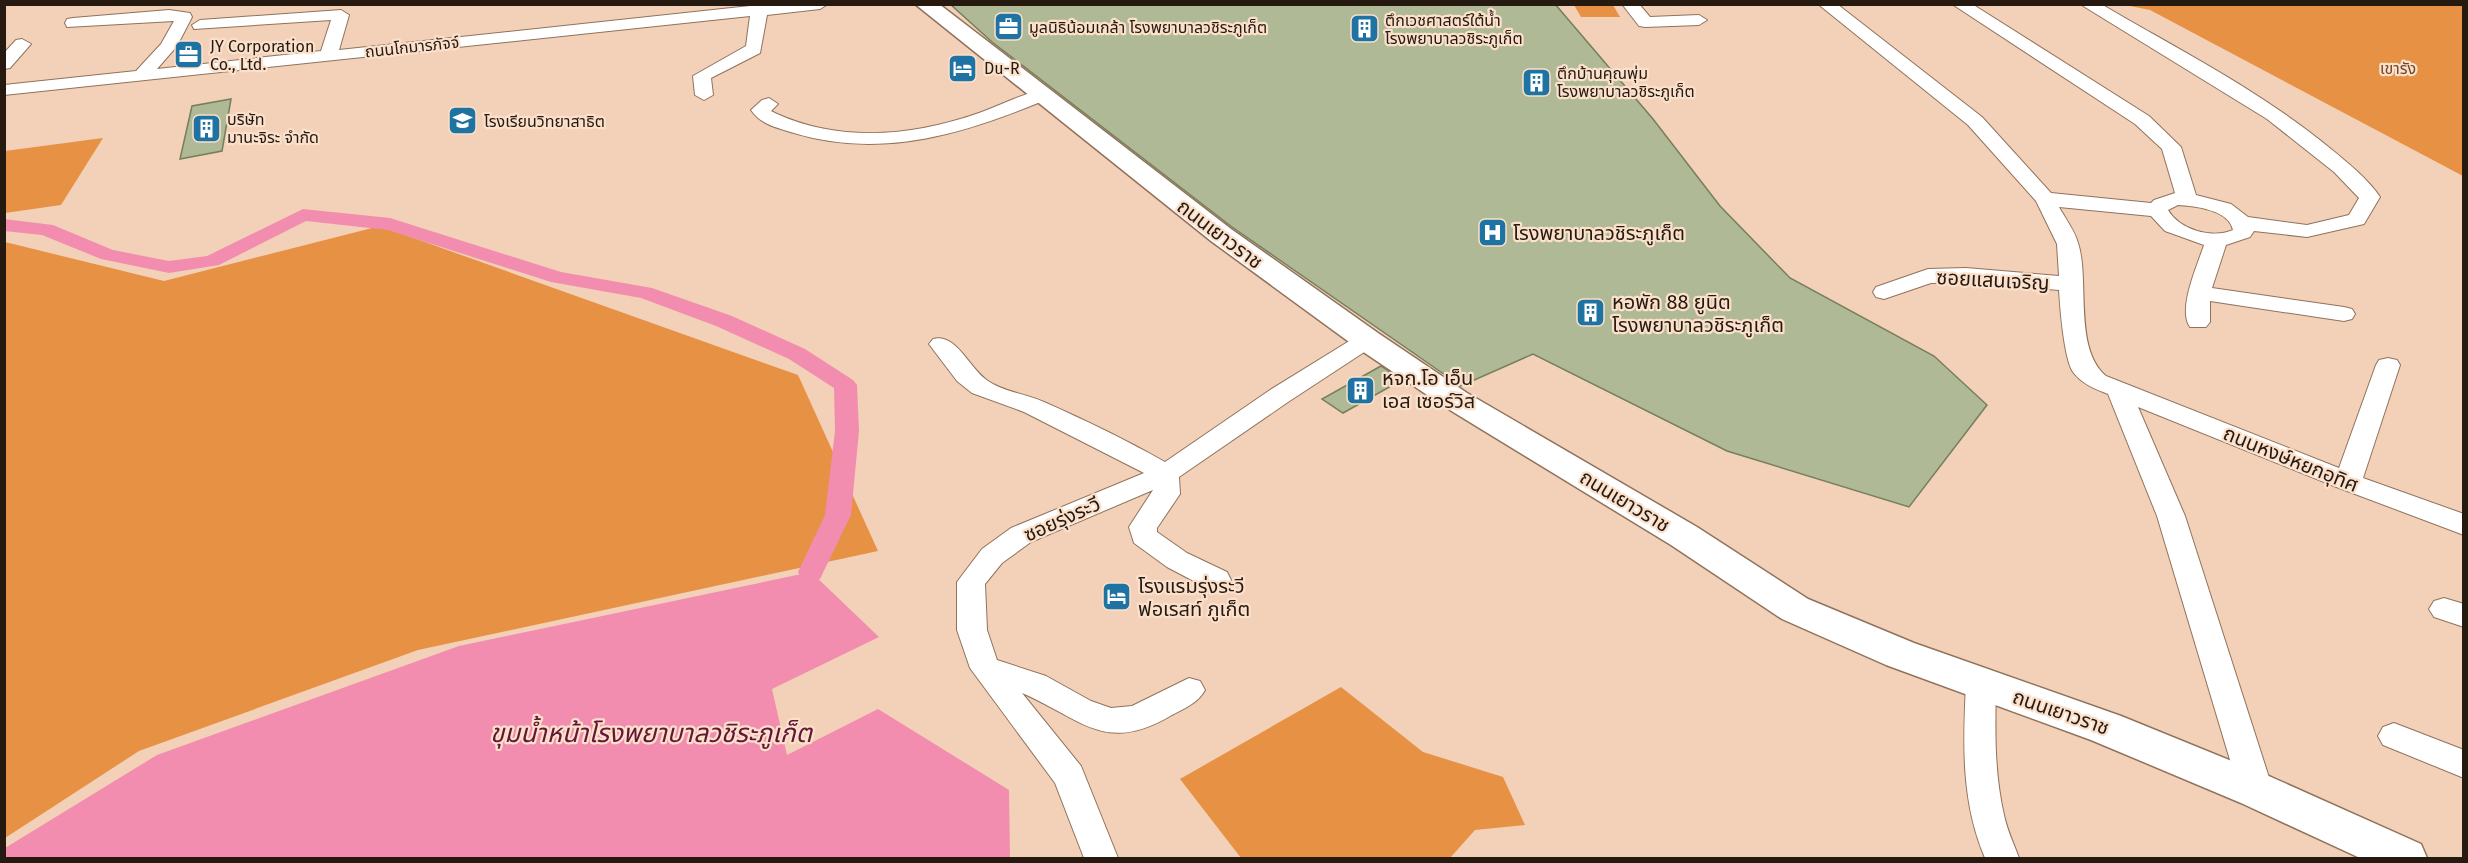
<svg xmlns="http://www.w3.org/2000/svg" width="2468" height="863" font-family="'Fira Sans','Noto Sans Thai',sans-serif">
<rect width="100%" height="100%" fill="#f2d1b8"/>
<g fill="#e79144">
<polygon points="1574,5 1613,5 1620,17 1581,17"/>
<polygon points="2125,5 2463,5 2463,176 2150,10"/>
<polygon points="103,138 61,205 5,213 5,151"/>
<polygon points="380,226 798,375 878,551 418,650 139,751 5,838 5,242 164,281"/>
<polygon points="1341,687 1423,752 1503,777 1525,825 1475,830 1450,858 1241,858 1180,779"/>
</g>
<polygon fill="#f38daf" points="811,572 879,637 772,689 787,755 878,709 1009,790 1010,858 5,858 5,848 157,755 459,646"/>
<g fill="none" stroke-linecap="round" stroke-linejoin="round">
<polygon fill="#f38daf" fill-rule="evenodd" points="303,209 390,218 561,272 652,288 732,316 805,349 853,380 857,385 859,431 851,515 820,579 811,582 802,579 798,572 825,515 835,431 834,388 789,359 716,326 641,298 551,282 388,230 306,221 219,265 169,273 101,259 42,235 4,231 4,219 53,225 113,250 169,261 207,256"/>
</g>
<g fill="#afb995" stroke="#767e5c" stroke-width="1.5">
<polygon points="950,4 1555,4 1653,119 1720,206 1790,278 1934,356 1987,405 1909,507 1727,451 1533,354 1461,386 1232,227 992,42"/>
<polygon points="231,99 222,151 180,159 192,106"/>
<polygon points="1381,366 1402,380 1343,413 1322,399"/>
</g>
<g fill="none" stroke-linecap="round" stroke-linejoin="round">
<defs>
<g id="minor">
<polygon points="769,4 828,4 820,9 767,15 760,53 711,78 713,95 704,100 695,95 693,76 746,46 750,16 4,95 4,85 136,71 161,44 174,21 67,27 65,23 67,19 73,18 169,10 190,13 192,17 177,46 157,69 321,51 331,20 194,29 192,25 200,20 341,10 349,15 339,50"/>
<polygon points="1622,4 1639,4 1650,17 1699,15 1707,20 1699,25 1645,27 1639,26"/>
<path d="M1818,4H1837L1982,117L2051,193L2151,203L2154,200L2175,193L2162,149L2135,124L1952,4H1972L2149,116L2181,147L2196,195L2231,204L2248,217L2307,225L2349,215L2359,198L2334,172L2267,119L2080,4H2101C2179,50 2261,91 2331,149C2348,163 2368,179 2380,197L2364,224L2307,237L2254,231L2250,237L2226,245L2212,288L2344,307L2352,309L2355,314L2352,319L2344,321L2210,301V322L2206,327H2190C2177,309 2198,264 2204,245L2165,231L2151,216L2059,207C2065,218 2075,231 2078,243C2090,279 2073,348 2106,376L2339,468L2376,365L2379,360L2388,358L2397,360L2400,365L2363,478L2464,514V535L2339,488L2138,407L2185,516L2273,790L2268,800L2256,804L2244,800L2239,790L2157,516L2108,394C2095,389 2082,384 2073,372C2064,359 2060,307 2059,290L1966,282L1931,283L1884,299L1876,297L1873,292L1876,287L1928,269L1966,268L2059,276L2057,244L2036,201L1968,125ZM2178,205C2195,206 2229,210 2233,230C2212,239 2180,230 2168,210Z"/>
<polygon points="22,39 31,44 10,68 4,69 4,53 16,40"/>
<path d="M1044,89L1053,94L1050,98C968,133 883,160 794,133C778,128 761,125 751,110L762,100L769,98L778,104L771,111L777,114C842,143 913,136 979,113C1001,105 1022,94 1044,89Z"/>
<path d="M1367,333L1375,335L1379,340L1375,345L1288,402L1179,477L1180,494L1157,528V532L1187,553L1227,572L1231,580L1227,588L1217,591L1207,588L1167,567L1134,543L1129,527L1153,490L1031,542L1002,563L985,584L987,630L997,660L1046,676L1091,701L1111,708L1132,706L1189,678L1200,681L1205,690C1198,703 1185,708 1172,715C1105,755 1082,719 1022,693L1081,766L1118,858H1084L1055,783L970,668L957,630V582L982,549L1011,528L1144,473L1024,412L972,393L957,381L929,344L933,339C957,333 969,369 988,381C1004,392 1027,394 1044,402C1085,420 1126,440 1165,462L1270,390L1359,335Z"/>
<polygon points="2444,598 2464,604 2464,627 2434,617 2429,609 2434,601"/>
<path d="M1981,672L1992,675L1996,684C1995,728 1994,772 2004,815C2007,830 2014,844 2019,858H1985C1961,802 1963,744 1966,684L1970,675Z"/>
<polygon points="2394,723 2464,750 2464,778 2383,745 2378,736 2383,727"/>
</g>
<polygon id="major" points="915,4 939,4 1231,229 1378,333 1467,393 1697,527 1808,599 1914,643 2121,716 2271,777 2421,844 2427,858 2360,858 2241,803 2091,740 1886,665 1782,619 1671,545 1445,407 1356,347 1211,241"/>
</defs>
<use href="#minor" stroke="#90725b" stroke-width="2"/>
<use href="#major" stroke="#90725b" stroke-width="3"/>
<use href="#minor" fill="#fff" fill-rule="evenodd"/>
<use href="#major" fill="#fff" fill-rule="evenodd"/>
</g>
<defs>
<symbol id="office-square" viewBox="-11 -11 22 22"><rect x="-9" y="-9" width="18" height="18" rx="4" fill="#1e73a3" stroke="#fbe0cb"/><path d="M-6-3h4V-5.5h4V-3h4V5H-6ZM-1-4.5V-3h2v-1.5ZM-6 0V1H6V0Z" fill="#fff"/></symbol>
<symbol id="building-square" viewBox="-11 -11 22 22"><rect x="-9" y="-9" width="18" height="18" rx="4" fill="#1e73a3" stroke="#fbe0cb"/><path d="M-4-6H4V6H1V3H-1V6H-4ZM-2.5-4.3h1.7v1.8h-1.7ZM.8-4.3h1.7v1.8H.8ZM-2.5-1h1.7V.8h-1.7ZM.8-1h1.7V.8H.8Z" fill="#fff"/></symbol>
<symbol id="hotel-square" viewBox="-11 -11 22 22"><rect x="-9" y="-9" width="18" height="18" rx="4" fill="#1e73a3" stroke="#fbe0cb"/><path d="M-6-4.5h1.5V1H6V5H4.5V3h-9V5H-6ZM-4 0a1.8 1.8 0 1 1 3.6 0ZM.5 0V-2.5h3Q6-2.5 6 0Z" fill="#fff"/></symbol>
<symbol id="school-square" viewBox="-11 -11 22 22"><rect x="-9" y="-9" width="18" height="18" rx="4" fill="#1e73a3" stroke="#fbe0cb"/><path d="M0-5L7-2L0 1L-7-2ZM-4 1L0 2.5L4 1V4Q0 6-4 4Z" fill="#fff"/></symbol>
<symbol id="hospital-square" viewBox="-11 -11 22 22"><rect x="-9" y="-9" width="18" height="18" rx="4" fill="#1e73a3" stroke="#fbe0cb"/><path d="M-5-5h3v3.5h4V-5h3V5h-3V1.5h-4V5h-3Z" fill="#fff"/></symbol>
</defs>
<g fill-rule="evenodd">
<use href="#office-square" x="992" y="10" width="33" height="33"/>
<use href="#building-square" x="1348" y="12" width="33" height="33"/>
<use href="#office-square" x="172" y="38" width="33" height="33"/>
<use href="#hotel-square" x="946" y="52" width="33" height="33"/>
<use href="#building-square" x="1520" y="66" width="33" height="33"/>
<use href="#school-square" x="446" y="104" width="33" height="33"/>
<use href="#building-square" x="190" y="112" width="33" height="33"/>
<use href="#hospital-square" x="1476" y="216" width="33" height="33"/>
<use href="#building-square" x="1574" y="296" width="33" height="33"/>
<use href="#building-square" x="1344" y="374" width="33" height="33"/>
<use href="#hotel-square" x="1100" y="580" width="33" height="33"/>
</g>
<g text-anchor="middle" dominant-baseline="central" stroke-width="4.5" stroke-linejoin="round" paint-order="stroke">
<g font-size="16" fill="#251910" stroke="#fbe0cb" text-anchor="start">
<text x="1385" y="20">ตึกเวชศาสตร์ใต้น้ำ<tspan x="1385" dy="18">โรงพยาบาลวชิระภูเก็ต</tspan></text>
<text x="1029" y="27">มูลนิธิน้อมเกล้า โรงพยาบาลวชิระภูเก็ต</text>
<text x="210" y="46">JY Corporation<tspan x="210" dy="18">Co., Ltd.</tspan></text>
<text x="984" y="68">Du-R</text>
<text x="1557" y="73">ตึกบ้านคุณพุ่ม<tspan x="1557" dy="18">โรงพยาบาลวชิระภูเก็ต</tspan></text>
<text x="227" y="119">บริษัท<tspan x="227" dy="18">มานะจิระ จำกัด</tspan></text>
<text x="484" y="121">โรงเรียนวิทยาสาธิต</text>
</g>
<g font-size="16" fill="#251910" stroke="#fbe0cb">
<text transform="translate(412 47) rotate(-6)">ถนนโกมารภัจจ์</text>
</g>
<g font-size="16" fill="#704623" stroke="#fbe0cb">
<text x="2398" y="68">เขารัง</text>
</g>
<g font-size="20" fill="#251910" stroke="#fbe0cb" text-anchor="start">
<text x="1513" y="233">โรงพยาบาลวชิระภูเก็ต</text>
<text x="1612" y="302">หอพัก 88 ยูนิต<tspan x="1612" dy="23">โรงพยาบาลวชิระภูเก็ต</tspan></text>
<text x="1382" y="378">หจก.โอ เอ็น<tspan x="1382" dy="23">เอส เซอร์วิส</tspan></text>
<text x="1138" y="586">โรงแรมรุ่งระวี<tspan x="1138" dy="23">ฟอเรสท์ ภูเก็ต</tspan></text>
</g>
<g font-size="20" fill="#251910" stroke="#fbe0cb">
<text transform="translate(1220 234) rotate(37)">ถนนเยาวราช</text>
<text transform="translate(1993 280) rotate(3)">ซอยแสนเจริญ</text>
<text transform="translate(2291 459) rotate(22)">ถนนหงษ์หยกอุทิศ</text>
<text transform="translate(1625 501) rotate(31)">ถนนเยาวราช</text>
<text transform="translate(1062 519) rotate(-24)">ซอยรุ่งระวี</text>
<text transform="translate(2061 712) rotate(19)">ถนนเยาวราช</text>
</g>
<g font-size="26" font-style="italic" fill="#641637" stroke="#fbe0cb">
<text x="651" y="733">ขุมน้ำหน้าโรงพยาบาลวชิระภูเก็ต</text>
</g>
</g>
<rect width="2468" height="863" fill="none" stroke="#251910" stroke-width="12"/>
</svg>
